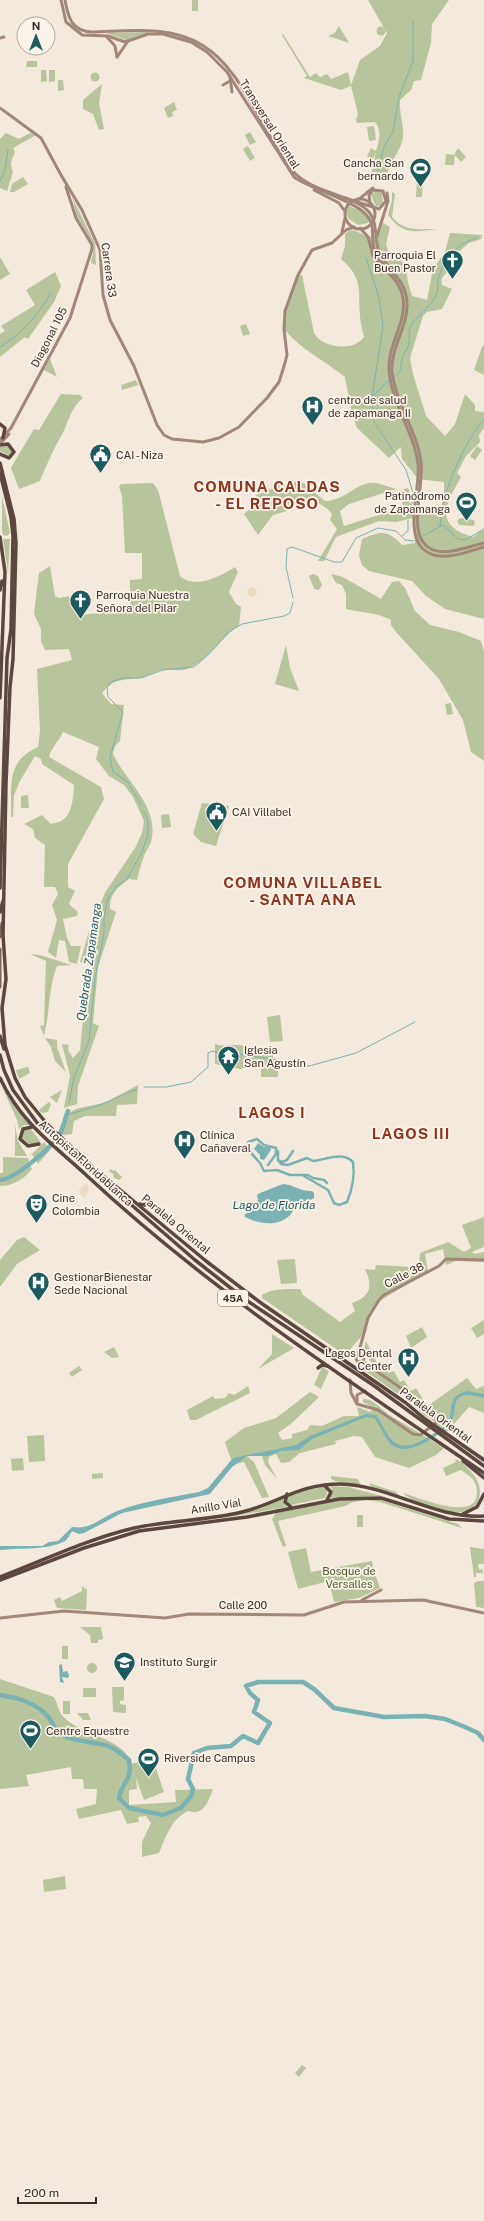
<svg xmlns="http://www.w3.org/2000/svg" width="484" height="2221" font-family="'Public Sans',sans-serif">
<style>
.green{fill:#b8c59c}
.plaza{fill:#eddac3}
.water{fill:#7ab2b4}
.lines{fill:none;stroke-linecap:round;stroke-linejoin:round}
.stream{stroke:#7ab2b4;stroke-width:1}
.canal{stroke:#7ab2b4;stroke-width:2.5}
.river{stroke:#7ab2b4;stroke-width:4.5}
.secondary{stroke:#a18779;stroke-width:3}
.primary{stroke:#7d6459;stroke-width:3}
.highway{stroke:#5b473f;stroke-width:3.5}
.labels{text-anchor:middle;stroke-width:3.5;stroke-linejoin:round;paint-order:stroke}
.shield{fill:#fbf3ea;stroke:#746963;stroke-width:1}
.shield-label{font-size:10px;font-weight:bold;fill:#3a2e29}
.street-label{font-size:11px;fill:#3a2e29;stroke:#fbf3ea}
.poi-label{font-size:11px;fill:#3a2e29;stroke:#fbf3ea;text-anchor:start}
.park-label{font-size:11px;fill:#495a2a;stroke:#fbf3ea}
.water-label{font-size:12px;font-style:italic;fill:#1b5b5f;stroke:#fbf3ea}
.district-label{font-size:15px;font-weight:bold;letter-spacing:1px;fill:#8f351c;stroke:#fbf3ea}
</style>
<rect width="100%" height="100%" fill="#f4e9dd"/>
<!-- green -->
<g class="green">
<rect x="192" y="0" width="6" height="11"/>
<path d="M368,0H449L432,24L431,43L421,80L414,81L411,90L400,100C399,112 404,125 403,137C401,153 387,163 386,181L370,180L376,152L373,159L367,156L371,148L376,151C379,142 382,130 375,122L357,123L356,120L358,114L351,86L341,90L304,78L307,76L282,35L283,34L310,77L316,73L320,77L327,74L331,79L348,72L351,85L360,60L380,46L387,33Z"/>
<polygon points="339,26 349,43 328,36 335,33"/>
<circle cx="381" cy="31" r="4.5"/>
<polygon points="149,32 126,40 106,33"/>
<polygon points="27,61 37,61 37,67 26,67"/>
<polygon points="41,70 46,70 47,81 41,82"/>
<polygon points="49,70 55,70 55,81 49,82"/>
<circle cx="95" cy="77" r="4.5"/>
<polygon points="58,80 63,80 64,90 58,91"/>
<polygon points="102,84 99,103 104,129 99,130 93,114 83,109 83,100"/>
<polygon points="174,102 177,110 172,112 173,116 168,118 164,108"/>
<polygon points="374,126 376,140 369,141 367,127"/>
<polygon points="250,132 256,142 250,145 245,135"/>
<path d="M6,133L19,139L30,133L36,135L13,148L15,152C12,160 9,163 13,172L7,191L0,188V139Z"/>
<polygon points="248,146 255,158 250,161 243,149"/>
<polygon points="458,148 466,157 461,162 455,155 454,165 445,165 446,154 454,155"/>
<polygon points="23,177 28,184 14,192 10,192 12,184"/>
<polygon points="417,180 423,181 422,197 416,197"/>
<polygon points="377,190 382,193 383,204 376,207 371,195"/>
<path d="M392,192L395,194L392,217C404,232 420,229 437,229C414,232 403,235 388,215L392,200Z"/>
<polygon points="72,197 95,244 96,265 91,263 94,246 77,216"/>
<polygon points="349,206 363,212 369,221 368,223 358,225 349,219 346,213"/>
<path d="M383,223L390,227L386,244L389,254L406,264L408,283L412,296L427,300L433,269L445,252L450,233L482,235L481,239L469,243L455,255C453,258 455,261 453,265C450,274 439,274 442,285L452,289L442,309L427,312L423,316L410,358L413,374L426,416L445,436L455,424L465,394L475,405V411L484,412V428L479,435L480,442L466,456L457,473L461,477C446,504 433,525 473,537L484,529V619L445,609L426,596L412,581L369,571L362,565L359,555L362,539C381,531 387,529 402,545L415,543L413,518L396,522L379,521L336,537L324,561H318L337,529L330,520L332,514C323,502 310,500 296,500L287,511L273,515L258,535L244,514L252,507L256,495L281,485L301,481L325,501C346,500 355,484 371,483C378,482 388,487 396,489L349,504L340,511L344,526L388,512L439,514L444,496V482L418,479L402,459L401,447L389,458L357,428L352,414L345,377C325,361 300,349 284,329L285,311L298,275H302L314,333C322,348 354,352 364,337C362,330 360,322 360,315C358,289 363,278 341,259L345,246V234C352,227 358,232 365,236C369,237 375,236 378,236Z"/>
<polygon points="0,257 10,274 0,280"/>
<polygon points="55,272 61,286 54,302 28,339 25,337 0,357 0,334 5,331 1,326 35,305 26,290"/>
<polygon points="246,324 250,334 243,336 240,326"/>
<polygon points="484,345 484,375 474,370 482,347"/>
<polygon points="50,359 57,377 44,370"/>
<polygon points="136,380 138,385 122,390 121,385"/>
<path d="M61,394L80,395L83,398C69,409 69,424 60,438C52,452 46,466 40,481L19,489L11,468L13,464L34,429L39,430Z"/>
<polygon points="7,445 13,452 10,457 0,451 0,447"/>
<polygon points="477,446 482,450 475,460 470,456"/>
<path d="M153,483L158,490L180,576C195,590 221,576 235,567L238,572L229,592L236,604L241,607L239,626C220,637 209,661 187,669C180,672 170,668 163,670C156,671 149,675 143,677C125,682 117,675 102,693L111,704L124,705L120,741L115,746L113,754C127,783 160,807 151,842C149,847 146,851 144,856C141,864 139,872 137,880L129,879C118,887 109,894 110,909L116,912L98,967L93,1023L99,1026L78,1086L77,1104L64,1108L70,1076L62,1044L69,1045L68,1050L73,1058L80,1050L83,1020L91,989L92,966L99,932L90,926L106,891L135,848L142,833L144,821L133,797L124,785L109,776L96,759L99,747L63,732C59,741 51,748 49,757L101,787L104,799L68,864V887L75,891L69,904L78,912L77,916L63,919L67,938L71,946H81L77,964L69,962L65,941L59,940L56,958L48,952L57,920L52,905L58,894L55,887H44L45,845L35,838L33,829L24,824L42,815L51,824C55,823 61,822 64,819C72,813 74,795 74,785L42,764L41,759L35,756L20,781L14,795L13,817H11C12,786 5,762 38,747L40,731L37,669L72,660L69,649L45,650L41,641V629L34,614L39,573L50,566L55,596L59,598L76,595L79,615L130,610V580L142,579V553H125L122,496L119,487L121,484Z"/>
<polygon points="408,488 410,493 407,494 411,505 404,508 398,491"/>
<polygon points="2,496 10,533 7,536 3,535 2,531"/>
<polygon points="460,518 474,520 475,524 473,526 459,525 457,521"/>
<polygon points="3,539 10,539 8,573"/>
<polygon points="313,574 318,576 322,585 319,590 314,589 309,576"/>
<path d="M331,574L343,577L381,599L392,582L399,581L405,588L415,611L430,625L459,632L481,641L484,651V761L471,752L463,720L439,679L396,632L391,625V620C377,612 361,613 346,609V594L342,585L336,583Z"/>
<polygon points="286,645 290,668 299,691 275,684"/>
<polygon points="451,703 453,714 447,715 445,704"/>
<polygon points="28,795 29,808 21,808 21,796"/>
<polygon points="202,803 229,806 216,846 201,842 193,834"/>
<polygon points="169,814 171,827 162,828 161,815"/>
<polygon points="89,931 98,933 91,965 80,962"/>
<path d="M30,954C45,955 57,961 72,965L57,966C48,989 50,1013 44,1036L40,1026L44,1025L46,961Z"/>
<polygon points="280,1015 283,1041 270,1042 267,1017"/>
<polygon points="45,1038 57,1040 57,1047 66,1072 55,1061 51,1047"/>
<path d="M215,1044C223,1047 229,1045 237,1045C250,1046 260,1050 273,1048V1061L278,1062V1077H261V1062L257,1063L254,1066L240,1069L215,1064Z"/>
<polygon points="28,1067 30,1073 19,1079 16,1070"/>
<polygon points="0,1082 30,1125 24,1125 19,1129 17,1120"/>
<path d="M138,1085L137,1104L117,1105L116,1116H85L74,1121L72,1134L63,1135L59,1130C67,1102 86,1110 108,1101C118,1096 128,1090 138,1085Z"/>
<polygon points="62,1090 57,1103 50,1097"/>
<polygon points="49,1102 51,1104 48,1112 42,1113 39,1110"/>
<polygon points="15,1125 18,1141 27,1156 15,1156"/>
<polygon points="30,1128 40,1141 39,1143 28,1144 21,1138 24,1130"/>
<polygon points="44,1142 50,1150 38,1164 32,1154"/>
<path d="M3,1157L28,1158L32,1169C24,1179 13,1186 0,1186V1173H3Z"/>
<polygon points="111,1169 113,1171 115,1170 122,1177 119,1180 114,1178 113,1174 109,1171"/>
<path d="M484,1217V1247L472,1252L474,1254L484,1252V1262L456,1261L446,1265L443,1249L425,1254L428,1272L381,1300L371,1312L361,1337L345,1355L262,1298V1295C273,1288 287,1289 300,1289L303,1295L340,1322L355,1311L352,1303C371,1296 373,1286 365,1269L375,1270L376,1265L414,1267L419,1265L420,1253L448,1242L464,1252L471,1248L462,1225Z"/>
<polygon points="24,1237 40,1250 17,1264 0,1287 0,1260 17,1240"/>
<polygon points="295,1259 297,1283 281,1284 277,1260"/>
<polygon points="484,1320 484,1334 477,1338 471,1328"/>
<polygon points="422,1327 427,1337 411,1348 406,1336"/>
<polygon points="272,1334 294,1348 258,1369 272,1354"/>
<path d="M366,1341L378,1365L383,1363L388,1373L394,1371L400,1382L404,1380L411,1391L416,1388L424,1401C408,1391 356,1363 366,1341Z"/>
<polygon points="114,1347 119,1357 112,1358 104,1352"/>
<polygon points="362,1364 365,1364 402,1390 398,1394 361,1368"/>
<polygon points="79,1366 82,1370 72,1377 69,1373"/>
<polygon points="322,1367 329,1371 321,1389 314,1385"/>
<polygon points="467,1378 476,1389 484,1386 484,1413 469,1407 444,1435 434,1428 440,1420 429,1405"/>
<polygon points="248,1386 250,1393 196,1420 190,1420 187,1410 213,1396 215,1399 225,1398 229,1393 234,1395"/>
<path d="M310,1392L319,1397L292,1423L278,1433L282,1440L292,1438V1434L307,1430L310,1425L322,1426L344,1416H359L357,1407L371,1412L372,1407L363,1402V1399C374,1398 382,1411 391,1416C409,1427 427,1437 444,1448L436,1455L409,1468L375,1457L362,1437L354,1436L335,1441L336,1444L300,1453L289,1462L281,1463L276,1454L269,1457L268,1462L277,1479L265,1465L262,1456H247L254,1462L269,1497L262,1498L244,1462L233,1465L225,1442L244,1428L276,1418Z"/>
<polygon points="413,1398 430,1411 435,1422 424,1415 411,1402"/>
<polygon points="44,1435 45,1461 29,1462 27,1436"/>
<polygon points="23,1458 24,1470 12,1471 11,1459"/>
<path d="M455,1459C460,1460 467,1467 471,1472C484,1485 484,1507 463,1512C448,1515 413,1503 403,1493C417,1497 477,1523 477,1493C477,1480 471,1477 461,1470L446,1476L443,1468L456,1462Z"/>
<polygon points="103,1473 103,1478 92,1479 92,1474"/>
<polygon points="331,1476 358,1479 361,1486 335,1481 331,1479"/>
<polygon points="369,1483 396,1492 401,1498 372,1489"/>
<polygon points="330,1486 348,1487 382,1496 330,1498 332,1489"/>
<polygon points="323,1487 328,1490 325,1498 291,1505 287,1503 287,1497 295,1492"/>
<polygon points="283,1496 283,1502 287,1507 229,1517"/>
<polygon points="335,1500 380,1500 458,1524 462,1528 380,1502 366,1500 353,1502 345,1506 278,1521 286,1546 284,1547 282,1545 272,1519 276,1513"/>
<rect x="357" y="1515" width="6" height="12"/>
<polygon points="470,1547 484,1549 484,1564 479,1564 478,1566 479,1569 483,1570 483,1573 476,1573 476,1577 474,1577"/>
<polygon points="306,1548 311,1572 372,1561 373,1568 380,1588 359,1598 334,1602 329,1581 298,1589 288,1552"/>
<polygon points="478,1581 484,1581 484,1608 476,1607 474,1583"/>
<polygon points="82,1586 87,1590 86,1610 57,1608 54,1600 60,1597 62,1601 82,1591"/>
<polygon points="80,1627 101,1627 103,1639 98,1640 98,1643 91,1643 90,1635"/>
<rect x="62" y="1646" width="6" height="13"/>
<circle cx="92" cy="1668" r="5"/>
<path d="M0,1679L54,1697C57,1702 58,1709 61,1714C79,1737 122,1735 132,1764L152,1757L164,1792L144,1800L136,1778L137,1789L129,1790V1805L176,1802L175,1790L213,1789C208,1802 204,1816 188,1811C171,1819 166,1837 159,1853L142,1857V1842L151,1823L146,1816L138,1817L139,1822L127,1824L121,1810L79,1819L76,1809L96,1804L97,1789H84L83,1779H72L71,1767L26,1775L29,1786L0,1789Z"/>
<polygon points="112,1687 124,1687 124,1700 120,1701 120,1704 126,1705 126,1713 113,1712"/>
<rect x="83" y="1688" width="13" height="9"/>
<rect x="63" y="1701" width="7" height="13"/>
<polygon points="77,1713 88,1713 91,1720 83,1720"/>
<polygon points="65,1876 66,1889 44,1892 43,1880"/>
<polygon points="302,2065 306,2068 299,2077 295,2073"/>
</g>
<!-- plaza -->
<g class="plaza">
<circle cx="252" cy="592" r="5"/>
<polygon points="86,1183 89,1189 85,1198 78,1192"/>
</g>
<!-- water -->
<g class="water">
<polygon points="258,1143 264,1147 270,1147 271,1150 264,1160 260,1159 260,1155 254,1149"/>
<path d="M283,1184C295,1185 301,1192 312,1191L314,1193V1198L305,1203L300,1209L296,1207C293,1210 291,1215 288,1217C276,1227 256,1224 244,1216L258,1200L257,1195L260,1193Z"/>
<path d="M467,1391L484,1394V1398C447,1388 460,1405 450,1427C434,1436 406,1461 389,1442C384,1436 380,1425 374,1418L366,1417L312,1439L299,1450L281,1451L268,1456H247L232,1467L210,1494L122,1513L84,1533L79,1534L72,1531C70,1534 68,1539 65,1541C50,1550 18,1548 0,1550V1546H42L49,1542L58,1541L72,1527C92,1530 103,1516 120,1510C145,1501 173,1497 199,1492L208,1488L233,1458L296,1445L310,1436L366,1414L376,1415C381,1422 385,1432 391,1439C407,1457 433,1433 447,1425C455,1410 445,1397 467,1391Z"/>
<polygon points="62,1664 63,1672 67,1671 69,1675 68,1678 62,1677 64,1683 60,1682 59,1665"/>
</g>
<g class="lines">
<!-- stream -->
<g class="stream">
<polyline points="376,178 384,147 393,132 399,97 413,61 413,21"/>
<polyline points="0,181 5,171 8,150"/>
<polyline points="366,258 379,298 383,326 372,397 374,422 406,470 414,496 410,510"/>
<path d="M0,347C23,333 38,315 51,293"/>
<path d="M396,376C403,370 400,364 403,356C405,351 408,349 409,343C410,338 408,333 410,328C414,317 430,309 436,295C439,290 437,283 439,277C444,259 459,241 478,238"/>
<polyline points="373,396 389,380"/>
<path d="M442,511C444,489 468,435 484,420"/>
<polyline points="440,526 441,517"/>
<polyline points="402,536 408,531 408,520"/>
<polyline points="423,536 443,525 458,539 465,540 484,529"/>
<polyline points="293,598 286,567 287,549 292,547 334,562 342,562 356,538 378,528 396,531 405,540 414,541"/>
<polyline points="141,805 128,782 113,772 110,757 123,712 108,697 107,687 111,682 123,678 141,678 163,670 194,667 208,655 230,631 242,624 284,616 290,613 293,602"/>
<polyline points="144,1087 166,1087 191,1082 208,1067 208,1053 213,1051 222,1055 231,1053 278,1060 302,1068 356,1053 415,1022"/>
<polyline points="69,1103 74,1077 89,1041 95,978 104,933 104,917 108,898 117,886 127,879 142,852 148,835 148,820 143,810"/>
<polyline points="67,1115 100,1105 137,1089"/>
</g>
<!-- canal -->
<g class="canal">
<polyline points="278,1151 278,1160 282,1162 287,1160 293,1151"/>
<path d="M278,1160L281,1164L288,1165L307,1158L313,1161C326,1160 342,1151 353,1162C355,1175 352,1190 347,1202L339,1205L334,1203L328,1190L304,1176"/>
<polyline points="268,1165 276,1154 276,1148 264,1145 257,1139 248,1142 252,1154 260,1163 264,1171 277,1170 290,1175 308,1175 313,1178 324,1180 327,1183"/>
</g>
<!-- river -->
<g class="river">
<path d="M0,1180C14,1180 55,1145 61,1132C64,1126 65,1118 68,1111"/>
<path d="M0,1695C19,1698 37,1703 49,1718C52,1722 54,1728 58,1731C70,1742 90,1741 105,1745C114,1747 122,1754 129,1760C133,1781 122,1781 119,1798L129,1808L163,1815L181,1808L191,1796L193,1789L188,1779L194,1753L207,1748L231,1746L243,1736L258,1743L270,1723L254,1712L258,1700L250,1693L246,1686L258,1682H303L314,1689L334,1708L384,1717L425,1716L445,1719L465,1727L478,1733L484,1740"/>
</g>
<!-- secondary -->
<g class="secondary">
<path d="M61,0L66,22L82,35L108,36L125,42L148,34H163L191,42L207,52L227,72L294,177C312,190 357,201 368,217C376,227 370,240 375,252C383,268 400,279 403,298C407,322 388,344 389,368C390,402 414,431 418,464C421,487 404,531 423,549C439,564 466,552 484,547"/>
<path d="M65,0C68,18 72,31 92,32C129,31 169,25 202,45C243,69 262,133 292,170C310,193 353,194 369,212C379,224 373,243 381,256C389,269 403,280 406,295C412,322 391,344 392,370C394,400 418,433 421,462C424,484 410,525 423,542C436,561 466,547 484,543"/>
<polyline points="106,36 115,46 117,57"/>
<polyline points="0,38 4,37"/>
<polyline points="117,57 128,41"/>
<polyline points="230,77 232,92"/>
<polyline points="223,85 230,81"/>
<polyline points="0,108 41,138 61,175 82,210 100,250 103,295 110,320 134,366 157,425 164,435 172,439 203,442 219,438 239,427 267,398 279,382 285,363 287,355 284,329 285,311 298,275 312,250 332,243 346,230 354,227"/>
<polyline points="314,190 339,203 344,210"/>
<polyline points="345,198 379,209 386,201 383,191 373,190 369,195 370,203"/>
<polyline points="359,199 373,188"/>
<circle cx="360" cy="214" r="15"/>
<polyline points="360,228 368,237 373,256 396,281"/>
<polyline points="342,232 345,218"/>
<polyline points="377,236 388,201 387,193"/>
<polyline points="0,440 11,428 70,318 92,249 92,245 76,218 66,187"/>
<polyline points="0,444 9,434"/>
<circle cx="360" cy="1358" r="4"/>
<polyline points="358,1355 368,1318 379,1300 384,1295 439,1266 446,1259 484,1260"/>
<polyline points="350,1380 351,1393 357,1404 378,1410 413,1434 420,1435 436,1423 436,1418 428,1407 362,1361"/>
<polyline points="357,1402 357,1395 365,1391"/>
<polyline points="362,1600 381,1590"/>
<polyline points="0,1618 64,1611 165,1618 189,1614 304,1615 344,1602 423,1600 484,1613"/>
</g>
<!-- primary -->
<g class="primary">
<polyline points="0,937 2,923"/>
<polyline points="0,949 0,987"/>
</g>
<!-- highway -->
<g class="highway">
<polyline points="0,424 5,428 3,438"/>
<polyline points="0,445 8,444 14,452 9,458 0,454"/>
<polyline points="0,463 14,519 16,543 13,659 10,687 6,784 3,935 6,979 2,1008 5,1045 15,1078 25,1097 47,1124 95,1169 206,1261 261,1303 406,1403 425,1419 484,1460"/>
<polyline points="0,473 11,517 13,536 11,629 7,658 0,888"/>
<polyline points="0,537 5,572 0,698"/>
<polyline points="0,590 2,581"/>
<polyline points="0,912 3,901"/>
<polyline points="0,1036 4,1049"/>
<polyline points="0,1055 4,1070 13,1090 38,1124 195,1260 246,1300 373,1385 484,1466"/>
<path d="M0,1078C20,1121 51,1143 85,1174C207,1288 347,1380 484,1473"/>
<polyline points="32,1127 23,1129 20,1139 28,1146 39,1144"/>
<polyline points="140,1204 145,1205 150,1200"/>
<polyline points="318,1368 322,1365 328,1366"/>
<polyline points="463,1461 484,1478"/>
<polyline points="325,1486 331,1492 327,1500"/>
<polyline points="287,1494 285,1502 291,1507"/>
<polyline points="463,1514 477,1507 484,1494"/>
<path d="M0,1577C44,1560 88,1539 134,1528C169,1520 206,1521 242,1512C279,1503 298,1484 340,1484C390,1485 434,1519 484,1516"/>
<polyline points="0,1580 84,1548 139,1531 247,1517 339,1499 381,1498 449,1519 484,1521"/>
</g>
</g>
<!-- icons -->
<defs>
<symbol id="stadium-pin" viewBox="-11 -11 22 30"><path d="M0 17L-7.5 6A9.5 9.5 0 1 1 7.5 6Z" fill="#1b5b5f" stroke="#fbf3ea"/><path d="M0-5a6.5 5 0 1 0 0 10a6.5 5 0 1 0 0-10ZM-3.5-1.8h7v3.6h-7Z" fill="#fff"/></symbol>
<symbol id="church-pin" viewBox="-11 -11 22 30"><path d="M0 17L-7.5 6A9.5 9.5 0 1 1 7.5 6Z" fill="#1b5b5f" stroke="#fbf3ea"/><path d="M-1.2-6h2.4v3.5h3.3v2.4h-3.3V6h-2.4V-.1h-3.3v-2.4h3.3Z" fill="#fff"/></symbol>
<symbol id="hospital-pin" viewBox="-11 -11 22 30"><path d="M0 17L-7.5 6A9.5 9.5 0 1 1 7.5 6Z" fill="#1b5b5f" stroke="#fbf3ea"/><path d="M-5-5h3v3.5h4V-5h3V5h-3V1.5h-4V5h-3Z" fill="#fff"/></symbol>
<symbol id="civic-pin" viewBox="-11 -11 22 30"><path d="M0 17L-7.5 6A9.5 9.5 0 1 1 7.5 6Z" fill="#1b5b5f" stroke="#fbf3ea"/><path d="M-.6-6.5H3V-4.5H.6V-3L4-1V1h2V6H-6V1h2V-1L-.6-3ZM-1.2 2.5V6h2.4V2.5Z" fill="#fff"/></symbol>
<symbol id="temple-pin" viewBox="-11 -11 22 30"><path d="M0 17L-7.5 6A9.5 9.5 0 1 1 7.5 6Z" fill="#1b5b5f" stroke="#fbf3ea"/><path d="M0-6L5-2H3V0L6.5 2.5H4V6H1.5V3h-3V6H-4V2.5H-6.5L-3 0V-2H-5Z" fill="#fff"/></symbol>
<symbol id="theatre-pin" viewBox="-11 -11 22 30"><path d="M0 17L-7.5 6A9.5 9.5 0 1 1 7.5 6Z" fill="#1b5b5f" stroke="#fbf3ea"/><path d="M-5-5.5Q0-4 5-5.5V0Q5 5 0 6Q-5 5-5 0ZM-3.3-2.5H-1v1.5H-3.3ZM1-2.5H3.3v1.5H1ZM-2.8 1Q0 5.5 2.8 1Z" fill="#fff"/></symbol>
<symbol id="university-pin" viewBox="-11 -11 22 30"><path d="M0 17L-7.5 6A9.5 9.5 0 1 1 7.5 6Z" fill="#1b5b5f" stroke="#fbf3ea"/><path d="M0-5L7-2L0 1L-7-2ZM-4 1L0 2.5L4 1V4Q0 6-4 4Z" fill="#fff"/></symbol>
</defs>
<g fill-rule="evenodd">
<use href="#stadium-pin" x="408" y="156" width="25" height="34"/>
<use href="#church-pin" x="440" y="248" width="25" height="34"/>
<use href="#hospital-pin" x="300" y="394" width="25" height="34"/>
<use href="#civic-pin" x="88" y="442" width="25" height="34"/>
<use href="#stadium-pin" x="454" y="490" width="25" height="34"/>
<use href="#church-pin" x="68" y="588" width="25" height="34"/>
<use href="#civic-pin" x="204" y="800" width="25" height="34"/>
<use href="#temple-pin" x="216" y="1044" width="25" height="34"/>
<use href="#hospital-pin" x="172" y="1128" width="25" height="34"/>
<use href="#theatre-pin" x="24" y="1192" width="25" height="34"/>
<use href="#hospital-pin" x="26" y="1270" width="25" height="34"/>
<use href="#hospital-pin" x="396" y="1346" width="25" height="34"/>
<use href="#university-pin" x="112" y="1650" width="25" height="34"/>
<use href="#stadium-pin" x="18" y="1718" width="25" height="34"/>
<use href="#stadium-pin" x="136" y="1746" width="25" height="34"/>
</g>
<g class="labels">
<!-- shield labels -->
<rect class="shield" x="218" y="1290" width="30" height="16" rx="3"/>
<g class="shield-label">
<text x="233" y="1302">45A</text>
</g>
<!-- street labels -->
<g class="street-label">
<text transform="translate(270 124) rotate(58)" y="4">Transversal Oriental</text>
<text transform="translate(109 270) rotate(82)" y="4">Carrera 33</text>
<text transform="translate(49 337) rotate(-63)" y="4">Diagonal 105</text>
<text transform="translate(86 1163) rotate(42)" y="4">Autopista Floridablanca</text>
<text transform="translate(176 1224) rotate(40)" y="4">Paralela Oriental</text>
<text transform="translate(404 1275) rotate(-27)" y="4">Calle 38</text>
<text transform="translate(436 1415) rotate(36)" y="4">Paralela Oriental</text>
<text transform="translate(216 1506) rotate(-9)" y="4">Anillo Víal</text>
<text x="243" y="1609">Calle 200</text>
</g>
<!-- poi labels -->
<g class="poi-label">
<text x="404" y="167" text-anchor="end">Cancha San<tspan x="404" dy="13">bernardo</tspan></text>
<text x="436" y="259" text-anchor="end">Parroquia El<tspan x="436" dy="13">Buen Pastor</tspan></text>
<text x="328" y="404">centro de salud<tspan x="328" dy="13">de zapamanga II</tspan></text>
<text x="116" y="459">CAI - Niza</text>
<text x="450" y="500" text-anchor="end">Patinódromo<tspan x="450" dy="13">de Zapamanga</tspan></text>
<text x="96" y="599">Parroquia Nuestra<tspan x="96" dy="13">Señora del Pilar</tspan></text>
<text x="232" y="816">CAI Villabel</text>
<text x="244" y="1054">Iglesia<tspan x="244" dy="13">San Agustín</tspan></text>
<text x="200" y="1139">Clínica<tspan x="200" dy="13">Cañaveral</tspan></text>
<text x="52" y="1202">Cine<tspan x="52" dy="13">Colombia</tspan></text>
<text x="54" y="1281">GestionarBienestar<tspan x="54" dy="13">Sede Nacional</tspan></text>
<text x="392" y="1357" text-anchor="end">Lagos Dental<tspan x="392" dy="13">Center</tspan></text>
<text x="140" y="1666">Instituto Surgir</text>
<text x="46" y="1735">Centre Equestre</text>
<text x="164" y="1762">Riverside Campus</text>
</g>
<!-- park labels -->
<g class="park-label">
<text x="349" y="1575">Bosque de<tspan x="349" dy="13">Versalles</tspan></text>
</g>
<!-- water labels -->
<g class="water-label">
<text transform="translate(89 962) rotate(-82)" y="4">Quebrada Zapamanga</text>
<text x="274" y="1209">Lago de Florida</text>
</g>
<!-- district labels -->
<g class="district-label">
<text x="267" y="492">COMUNA CALDAS<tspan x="267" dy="17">- EL REPOSO</tspan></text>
<text x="303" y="888">COMUNA VILLABEL<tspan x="303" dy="17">- SANTA ANA</tspan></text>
<text x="272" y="1118">LAGOS I</text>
<text x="411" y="1139">LAGOS III</text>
</g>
</g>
<!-- north arrow -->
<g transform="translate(36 36)"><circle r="19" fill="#fbf3ea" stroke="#aea49d"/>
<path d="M0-3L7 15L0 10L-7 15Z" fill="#1b5b5f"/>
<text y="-6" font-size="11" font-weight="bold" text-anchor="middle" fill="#3a2e29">N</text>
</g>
<!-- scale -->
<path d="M18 2197v6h78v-6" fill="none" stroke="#3a2e29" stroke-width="2"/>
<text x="24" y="2197" font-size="12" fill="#3a2e29" stroke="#fbf3ea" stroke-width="3" paint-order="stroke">200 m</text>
</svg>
